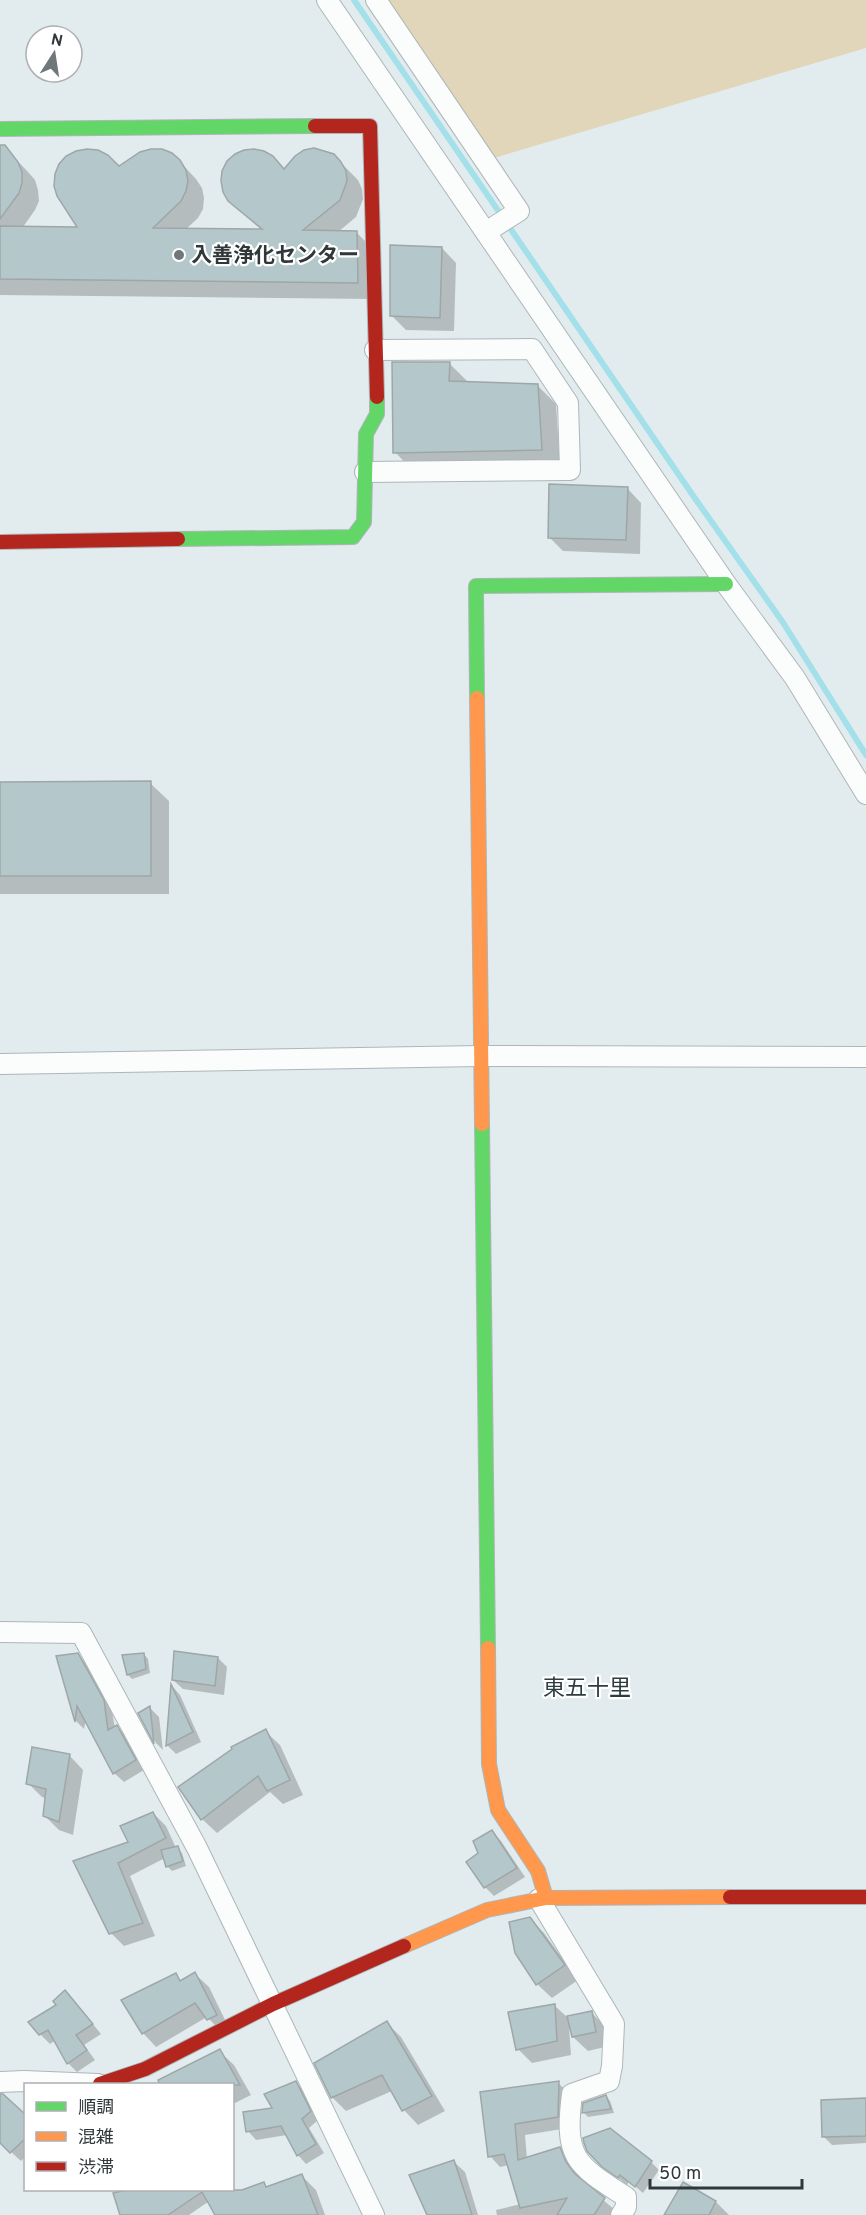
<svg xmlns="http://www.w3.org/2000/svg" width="866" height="2215" font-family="Overpass,'Noto Sans JP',sans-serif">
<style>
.green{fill:#e1d6b9}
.shadow{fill:#0003}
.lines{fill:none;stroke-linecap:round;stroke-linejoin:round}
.stream{stroke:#a4e0ea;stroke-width:6}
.building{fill:#b4c8cb;stroke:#9ea6a8;stroke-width:1.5}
.street-casing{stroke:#aeb6b8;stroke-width:22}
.fast-casing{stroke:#aeb6b8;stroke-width:16}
.slow-casing{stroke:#aeb6b8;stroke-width:16}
.jam-casing{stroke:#aeb6b8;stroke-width:16}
.street{stroke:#fbfcfc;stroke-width:20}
.fast{stroke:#63d668;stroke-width:14}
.slow{stroke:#ff974d;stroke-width:14}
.jam{stroke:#b3261e;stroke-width:14}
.poi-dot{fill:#6f7779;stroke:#fff;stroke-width:2}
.labels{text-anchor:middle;stroke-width:4.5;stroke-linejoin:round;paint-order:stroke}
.poi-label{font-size:21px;font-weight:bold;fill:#31383a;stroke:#fff;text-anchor:start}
.neighbourhood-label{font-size:22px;fill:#2d3c3e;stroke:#fff}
</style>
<rect width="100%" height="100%" fill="#e2ecee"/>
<!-- green -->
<polygon class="green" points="385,0 866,0 866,48 494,158"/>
<!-- shadow -->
<g class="shadow">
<polygon points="0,148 11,154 28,172 35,180 38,190 39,201 35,210 23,227 80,228 119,168 179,161 196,179 202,188 204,198 203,209 198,218 185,230 263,231 229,200 285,170 333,155 358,180 362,189 363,199 356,217 338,232 356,232 373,249 374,299 0,295"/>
<polygon points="442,248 456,263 454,331 406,330 392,316"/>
<polygon points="449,363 468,382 538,386 556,404 560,468 413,471 395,452"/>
<polygon points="627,488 641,503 640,554 563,551 549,537"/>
<polygon points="150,783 169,801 169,894 0,894 0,784"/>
<polygon points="144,1654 148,1659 150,1673 132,1679 128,1675"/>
<polygon points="78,1655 87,1665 112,1711 115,1728 117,1727 126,1736 144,1770 124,1782 114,1773 86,1719 84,1729 76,1721 58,1657"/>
<polygon points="218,1658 227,1667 224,1695 183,1689 173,1680"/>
<polygon points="173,1687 180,1695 201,1742 176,1754 167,1745"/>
<polygon points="150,1708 159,1717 163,1750 156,1743 140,1714"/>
<polygon points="265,1731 280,1745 303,1795 283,1804 270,1792 217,1833 202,1819"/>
<polygon points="69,1755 83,1770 73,1835 59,1830 45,1816 47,1799 42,1797 28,1783"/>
<polygon points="153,1813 166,1826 176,1848 182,1853 186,1866 172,1871 167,1866 165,1858 130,1876 155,1936 124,1946 111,1933 75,1862 130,1842"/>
<polygon points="492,1832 501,1841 525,1877 494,1896 485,1887 480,1854"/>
<polygon points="530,1919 544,1933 578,1980 552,1998 537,1984 516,1952"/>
<polygon points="195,1974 209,1987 229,2028 222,2032 207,2017 156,2047 143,2033 175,1975 182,1982"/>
<polygon points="74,2001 101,2034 84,2045 95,2060 77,2072 68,2063 56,2040 50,2044 40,2034"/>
<polygon points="555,2006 567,2017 592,2013 607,2028 609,2046 588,2051 573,2037 569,2027 571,2055 532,2063 518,2049"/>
<polygon points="387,2023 401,2037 445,2111 418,2125 404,2110 392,2091 346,2111 332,2097"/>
<polygon points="219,2051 234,2065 251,2095 235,2103 232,2101 232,2084"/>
<polygon points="296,2083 304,2091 318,2120 309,2128 324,2153 306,2164 298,2155 287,2135 256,2140 248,2131 274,2110"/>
<polygon points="558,2083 569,2093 568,2128 525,2135 527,2159 560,2148 570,2159 581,2181 615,2210 612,2215 497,2215 496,2210 521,2204 509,2165 500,2167 490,2156 482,2094"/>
<polygon points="606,2096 610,2101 614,2113 588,2117 584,2113 585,2104"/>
<polygon points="866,2099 866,2143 832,2145 824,2137"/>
<polygon points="0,2108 26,2117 26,2156 21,2161 0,2142"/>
<polygon points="454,2162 465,2172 478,2215 432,2215"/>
<polygon points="651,2162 659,2170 643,2193 629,2181 627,2185 603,2166"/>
<polygon points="302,2176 316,2190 325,2215 217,2215 264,2184 268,2188"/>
<polygon points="132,2190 219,2190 221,2193 189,2215 121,2215 115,2194"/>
<polygon points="716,2202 729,2215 666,2215"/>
</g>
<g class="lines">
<!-- stream -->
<polyline class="stream" points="354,0 694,497 782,621 866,755"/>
</g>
<!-- building -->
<g class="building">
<polygon points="0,145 5,145 18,162 22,172 22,183 19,193 0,219"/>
<polygon points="314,148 334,154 341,162 346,171 347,181 340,200 303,230 357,231 358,283 0,279 0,226 77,227 57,196 54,186 55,174 59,164 66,156 76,151 87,149 98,150 108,155 119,166 140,152 151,149 162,149 172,153 180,160 186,170 188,181 186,191 181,201 153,228 262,229 228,201 223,192 221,181 222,171 227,161 235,154 244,150 254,149 264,151 273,156 284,169 295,156 304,150"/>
<polygon points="390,245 442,247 440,318 390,316"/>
<polygon points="392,362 450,362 449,381 538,384 542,450 393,453"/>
<polygon points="549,484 628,487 626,540 548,538"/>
<polygon points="151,781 151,876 0,876 0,782"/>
<polygon points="174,1651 218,1657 215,1686 172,1680"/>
<polygon points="78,1653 104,1700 108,1730 117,1725 136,1760 113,1774 77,1706 75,1722 56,1656"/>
<polygon points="144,1653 146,1669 127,1675 122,1655"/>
<polygon points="171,1684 193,1732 166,1746"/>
<polygon points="150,1706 154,1744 138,1713"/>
<polygon points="266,1729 290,1780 267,1791 258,1776 201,1820 178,1787 232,1749 231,1747"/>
<polygon points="32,1747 70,1754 59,1822 43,1816 46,1789 26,1784"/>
<polygon points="153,1812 166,1838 118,1863 143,1923 109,1934 73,1861 128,1842 120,1826"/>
<polygon points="492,1830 517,1868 484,1888 466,1862 478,1853 473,1841"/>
<polygon points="178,1846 183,1861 166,1867 161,1850"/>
<polygon points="530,1917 565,1965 536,1985 515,1953 509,1922"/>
<polygon points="195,1972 217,2015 207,2020 195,2003 142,2034 121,2000 176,1973 180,1981"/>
<polygon points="65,1990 93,2024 76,2035 87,2050 67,2064 48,2030 39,2035 28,2022 56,2005 53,2001"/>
<polygon points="555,2004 557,2041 516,2050 508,2012"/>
<polygon points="592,2011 596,2032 572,2037 567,2016"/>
<polygon points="387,2021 432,2096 402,2111 382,2075 331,2098 314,2063"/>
<polygon points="220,2049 240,2085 160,2085 158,2080"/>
<polygon points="296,2081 311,2111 302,2119 316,2144 297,2156 281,2126 246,2132 243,2112 272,2108 264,2094"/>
<polygon points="559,2081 558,2117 515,2124 518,2160 560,2147 566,2162 575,2174 605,2198 594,2215 557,2215 567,2198 520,2208 504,2154 488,2157 480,2092"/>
<polygon points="0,2094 3,2094 26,2115 26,2138 10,2153 0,2143"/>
<polygon points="606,2095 611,2109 582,2113 583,2103"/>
<polygon points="866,2098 866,2136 822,2137 821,2100"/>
<polygon points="610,2128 652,2161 635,2187 620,2175 618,2178 602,2167 587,2151 584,2143 583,2138"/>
<polygon points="454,2160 472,2215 427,2215 409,2175"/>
<polygon points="302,2174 318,2215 215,2215 202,2192 168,2215 120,2215 113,2193 126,2190 242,2190 264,2182 266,2187"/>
<polygon points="683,2182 716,2201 709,2215 664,2215"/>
</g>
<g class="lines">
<defs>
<g id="street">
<polyline points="327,0 726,584 795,678 866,794"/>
<polyline points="376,0 519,211 486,232"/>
<polyline points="365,472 570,470 568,403 532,349 375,350"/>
<polyline points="0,1064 480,1056 866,1057"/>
<polyline points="0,1632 81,1633 197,1848 374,2215"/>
<path d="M539,1899L614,2024L612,2066L609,2081L572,2094C564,2158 575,2164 626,2197V2207L621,2215"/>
<polyline points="0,2082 24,2081 98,2084"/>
</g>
<g id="fast">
<polyline points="0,129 315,126"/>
<polyline points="178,539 353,537 364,522 366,434 377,414 377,397"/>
<polyline points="477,698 476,586 726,584"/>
<polyline points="482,1124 488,1648"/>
</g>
<g id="slow">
<polyline points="477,698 482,1124"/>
<polyline points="488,1648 489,1764 498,1810 538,1871 546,1898"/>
<polyline points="404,1946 487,1910 546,1898 730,1897"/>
</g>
<g id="jam">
<polyline points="315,126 370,126 377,397"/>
<polyline points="0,542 178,539"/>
<polyline points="730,1897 866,1897"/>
<polyline points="100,2084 145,2069 273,2004 404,1946"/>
</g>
</defs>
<!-- street casing -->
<use href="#street" class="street-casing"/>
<!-- fast casing -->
<use href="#fast" class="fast-casing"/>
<!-- slow casing -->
<use href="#slow" class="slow-casing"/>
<!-- jam casing -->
<use href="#jam" class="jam-casing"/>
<!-- street -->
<use href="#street" class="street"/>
<!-- fast -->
<use href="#fast" class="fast"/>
<!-- slow -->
<use href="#slow" class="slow"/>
<!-- jam -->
<use href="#jam" class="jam"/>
</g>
<!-- markers -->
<circle class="poi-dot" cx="179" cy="255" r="6"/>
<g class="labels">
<!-- poi labels -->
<g class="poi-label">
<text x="191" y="262">入善浄化センター</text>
</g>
<!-- neighbourhood labels -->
<g class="neighbourhood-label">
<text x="587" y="1695">東五十里</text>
</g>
</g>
<!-- legend -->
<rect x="24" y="2083" width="210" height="108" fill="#ffffff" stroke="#adafb0" stroke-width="1.5"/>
<rect x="36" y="2102" width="30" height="9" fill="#63d668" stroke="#adafb0" stroke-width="1.5"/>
<text x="78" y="2113" font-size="18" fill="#31383a">順調</text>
<rect x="36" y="2132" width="30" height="9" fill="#ff974d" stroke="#adafb0" stroke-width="1.5"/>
<text x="78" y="2143" font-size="18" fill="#31383a">混雑</text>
<rect x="36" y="2162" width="30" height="9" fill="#b3261e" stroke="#adafb0" stroke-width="1.5"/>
<text x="78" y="2173" font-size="18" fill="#31383a">渋滞</text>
<!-- north arrow -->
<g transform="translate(54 54) rotate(12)"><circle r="28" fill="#ffffff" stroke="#adafb0" stroke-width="1.5"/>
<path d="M0-4.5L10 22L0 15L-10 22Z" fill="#6f7779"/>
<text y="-9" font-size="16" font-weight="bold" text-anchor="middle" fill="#31383a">N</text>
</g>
<!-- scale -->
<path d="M650 2179v9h152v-9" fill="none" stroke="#31383a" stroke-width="3"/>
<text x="659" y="2179" font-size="18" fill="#31383a" stroke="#ffffff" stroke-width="4.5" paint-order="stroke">50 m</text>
</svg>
